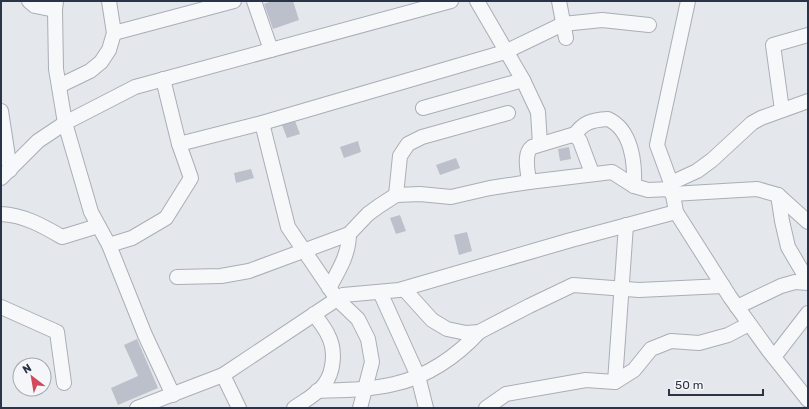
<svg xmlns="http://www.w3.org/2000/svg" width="809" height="409" font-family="Rubik,sans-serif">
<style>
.building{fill:#bbc0ca}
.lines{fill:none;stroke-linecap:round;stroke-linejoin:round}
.minor-casing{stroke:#a9aeb7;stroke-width:16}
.minor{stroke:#f7f8fa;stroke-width:14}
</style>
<rect width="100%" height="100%" fill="#e4e7ec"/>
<!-- building -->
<g class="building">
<polygon points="272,1 293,1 299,20 273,29 264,4"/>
<polygon points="295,121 300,134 287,138 282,125"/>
<polygon points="358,141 361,152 344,158 340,147"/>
<polygon points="569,147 571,159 560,161 558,149"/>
<polygon points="456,158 460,168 440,175 436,165"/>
<polygon points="251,169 254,178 236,183 234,173"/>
<polygon points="400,215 406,231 396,234 390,218"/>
<polygon points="467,232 472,251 459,255 454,235"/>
<polygon points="137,339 158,388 118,405 111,388 138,376 124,345"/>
</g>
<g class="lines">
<defs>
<g id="minor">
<polyline points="29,1 35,6 55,10"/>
<polyline points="56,1 55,10 56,69 65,123 91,212 109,245 145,335 173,395"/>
<polyline points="254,1 271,50"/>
<polyline points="477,1 523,80 538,112 540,144"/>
<polyline points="559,1 566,38"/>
<polyline points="688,1 657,145 671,183 676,212 730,297 769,351 808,400"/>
<polyline points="114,33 234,1"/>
<polyline points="59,86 90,71 101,62 109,50 114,33 109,1"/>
<polyline points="423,108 523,80"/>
<polyline points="782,110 773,45 808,35"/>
<polyline points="1,111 10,170"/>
<polyline points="262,123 288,227 337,299 358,319 368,339 372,362 360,408"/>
<path d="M574,136C583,122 592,120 608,119C632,130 635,163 634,186"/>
<polyline points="179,144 262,123 505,52 563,24 602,20 649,25"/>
<polyline points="1,178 38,141 65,123 135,87 451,1"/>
<path d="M529,182C528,171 523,154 532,147L572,135L577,137L580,141L592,173"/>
<polyline points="671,183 697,171 712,160 752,123 761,118 808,101"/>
<polyline points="672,194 757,189 778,195 808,222"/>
<polyline points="396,195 400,156 408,144 422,137 508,113"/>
<polyline points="778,195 782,221 788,247 808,281"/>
<path d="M1,214C24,215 43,226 62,237L98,226"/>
<polyline points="109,245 132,238 166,218 191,178 179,144 163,79"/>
<polyline points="177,277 221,276 249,271 349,234 368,214 379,206 396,195 420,194 451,197 490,188 529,182 612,172 634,186 648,190 671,189"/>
<path d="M329,288C339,270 349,254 349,234"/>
<polyline points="404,289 432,320 447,329 466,333 479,332 529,306 573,285 639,290 723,286"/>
<polyline points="380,292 418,376 426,408"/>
<polyline points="1,307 57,332 64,383"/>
<polyline points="737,307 781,286 795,282 808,283"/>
<polyline points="774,357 808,313"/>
<polyline points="223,375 239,408"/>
<polyline points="615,382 626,225"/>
<path d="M317,391C343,390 369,390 394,384C427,377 457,356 479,332"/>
<polyline points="137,408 223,375 343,295 399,290 571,240 676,212"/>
<path d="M294,408C304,401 316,395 324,385C334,372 336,350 328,335C325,328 319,321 314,314"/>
<polyline points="486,408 506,394 586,380 615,382 634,370 651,349 671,341 699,343 728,335 749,324"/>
</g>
</defs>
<!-- minor casing -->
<use href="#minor" class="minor-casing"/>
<!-- minor -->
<use href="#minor" class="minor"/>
</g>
<!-- border -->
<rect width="809" height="409" fill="none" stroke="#2b3445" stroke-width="4"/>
<!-- north arrow -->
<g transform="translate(32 377) rotate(329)"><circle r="19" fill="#f4f6f9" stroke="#a4a8b1"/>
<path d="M0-3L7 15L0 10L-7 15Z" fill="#d1495b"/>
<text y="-6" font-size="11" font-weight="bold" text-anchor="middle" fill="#2b3445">N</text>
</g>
<!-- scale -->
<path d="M669 389v6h94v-6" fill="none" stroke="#2b3445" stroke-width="2"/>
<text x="675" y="389" font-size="12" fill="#2b3445" stroke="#f4f6f9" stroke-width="3" paint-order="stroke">50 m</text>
</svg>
